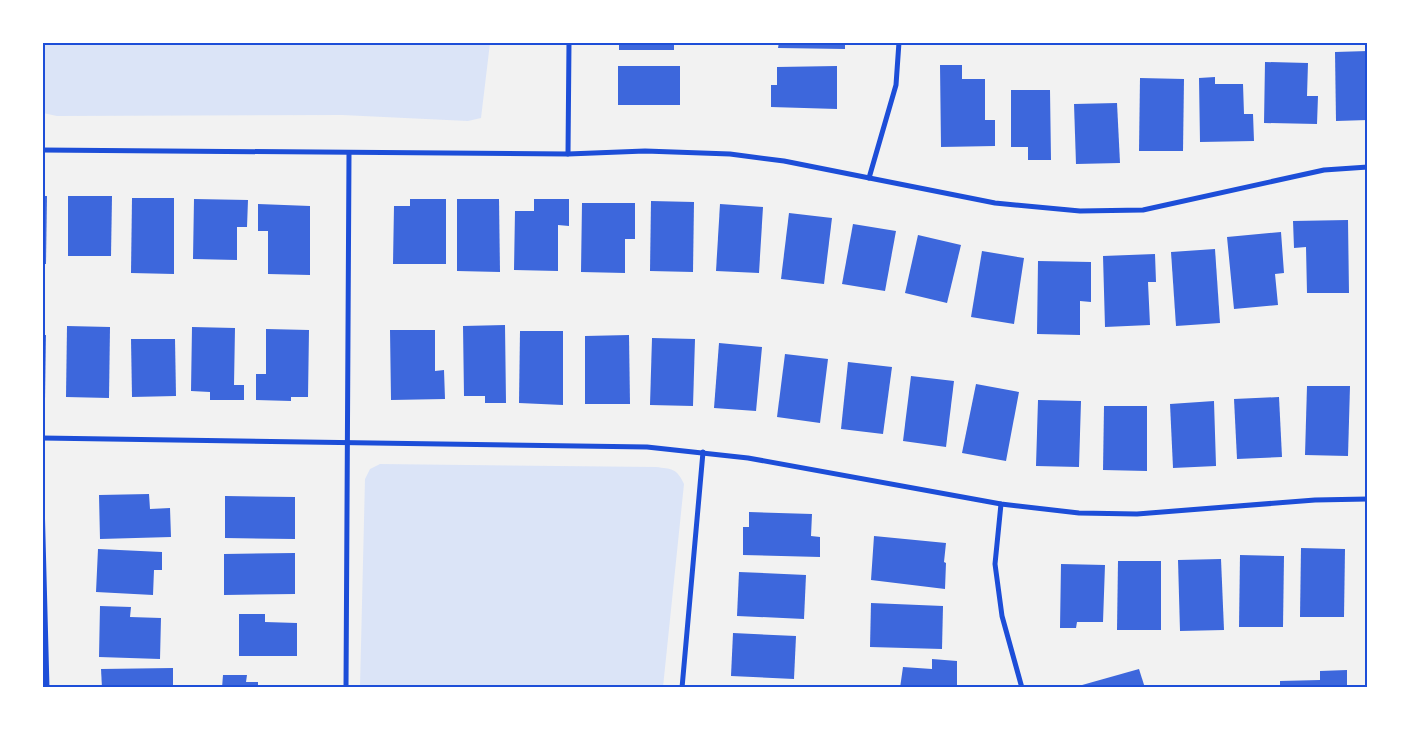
<svg xmlns="http://www.w3.org/2000/svg" width="1410" height="730" font-family="Overpass,sans-serif">
<style>
.green{fill:#dbe4f7}
.building{fill:#3d67dc}
.lines{fill:none;stroke-linecap:round;stroke-linejoin:round}
.minor{stroke:#1d4ed8;stroke-width:5}
.neatline{fill:none;stroke:#1d4ed8;stroke-width:2}
</style>
<rect width="100%" height="100%" fill="#f2f2f2"/>
<!-- green -->
<g class="green">
<polygon points="42,43 43,42 490,43 481,118 468,121 342,115 57,116 43,113"/>
<path d="M380,464L656,467C671,469 677,468 684,484L663,687H360L365,479L370,469Z"/>
</g>
<!-- building -->
<g class="building">
<rect x="619" y="42" width="55" height="8"/>
<polygon points="779,42 845,42 845,49 778,48"/>
<polygon points="1368,51 1368,120 1336,121 1335,52"/>
<polygon points="1265,62 1308,63 1307,96 1318,96 1317,124 1264,123"/>
<polygon points="940,65 962,65 962,79 985,79 985,120 995,120 995,146 941,147"/>
<rect x="618" y="66" width="62" height="39"/>
<polygon points="837,66 837,109 771,107 771,85 777,85 777,67"/>
<polygon points="1215,77 1215,84 1243,84 1244,114 1253,114 1254,141 1200,142 1199,78"/>
<polygon points="1140,78 1184,79 1183,151 1139,151"/>
<polygon points="1011,90 1050,90 1051,160 1028,160 1028,147 1011,147"/>
<polygon points="1117,103 1120,163 1076,164 1074,104"/>
<polygon points="42,196 47,196 46,264 42,264"/>
<polygon points="68,196 112,196 111,256 68,256"/>
<polygon points="132,198 174,198 174,274 131,273"/>
<polygon points="194,199 248,200 247,227 237,227 237,260 193,259"/>
<polygon points="410,199 446,199 446,264 393,264 394,206 410,206"/>
<polygon points="457,199 499,199 500,272 457,271"/>
<polygon points="534,199 569,199 569,226 558,225 558,271 514,270 515,211 534,211"/>
<polygon points="651,201 694,202 693,272 650,271"/>
<polygon points="582,203 635,203 635,239 625,239 625,273 581,272"/>
<polygon points="258,204 310,206 310,275 268,274 268,231 258,231"/>
<polygon points="720,204 763,207 759,273 716,271"/>
<polygon points="789,213 832,218 824,284 781,279"/>
<polygon points="1348,220 1349,293 1307,293 1306,247 1294,248 1293,221"/>
<polygon points="853,224 896,231 885,291 842,284"/>
<polygon points="1281,232 1284,273 1275,274 1278,305 1234,309 1227,237"/>
<polygon points="918,235 961,245 947,303 905,293"/>
<polygon points="1215,249 1220,323 1176,326 1171,252"/>
<polygon points="982,251 1024,258 1014,324 971,317"/>
<polygon points="1155,254 1156,282 1148,282 1150,325 1105,327 1103,256"/>
<polygon points="1038,261 1091,262 1091,302 1080,301 1080,335 1037,334"/>
<polygon points="505,325 506,403 485,403 485,396 464,396 463,326"/>
<polygon points="67,326 110,327 109,398 66,397"/>
<polygon points="192,327 235,328 234,385 244,385 244,400 210,400 210,392 191,391"/>
<polygon points="266,329 309,330 308,397 291,397 291,401 256,400 256,374 266,374"/>
<polygon points="390,330 435,330 435,371 444,370 445,399 391,400"/>
<polygon points="520,331 563,331 563,405 519,403"/>
<polygon points="42,335 46,335 45,399 42,398"/>
<polygon points="629,335 630,404 585,404 585,336"/>
<polygon points="652,338 695,339 693,406 650,405"/>
<polygon points="131,339 175,339 176,396 132,397"/>
<polygon points="719,343 762,347 756,411 714,408"/>
<polygon points="785,354 828,359 820,423 777,417"/>
<polygon points="848,362 892,367 883,434 841,429"/>
<polygon points="911,376 954,381 946,447 903,441"/>
<polygon points="976,384 1019,392 1006,461 962,453"/>
<polygon points="1307,386 1350,386 1348,456 1305,455"/>
<polygon points="1279,397 1282,457 1237,459 1234,399"/>
<polygon points="1038,400 1081,401 1079,467 1036,466"/>
<polygon points="1214,401 1216,466 1173,468 1170,404"/>
<polygon points="1104,406 1147,406 1147,471 1103,470"/>
<polygon points="149,494 150,509 170,508 171,537 100,539 99,495"/>
<polygon points="225,496 295,497 295,539 225,538"/>
<polygon points="749,512 812,514 811,536 820,537 820,557 743,555 743,527 749,527"/>
<polygon points="874,536 946,543 944,562 946,563 945,589 871,580"/>
<polygon points="1301,548 1345,549 1344,617 1300,617"/>
<polygon points="98,549 162,552 162,570 154,570 153,595 96,592"/>
<polygon points="295,553 295,594 224,595 224,554"/>
<polygon points="1240,555 1284,556 1283,627 1239,627"/>
<polygon points="1221,559 1224,630 1180,631 1178,560"/>
<polygon points="1118,561 1161,561 1161,630 1117,630"/>
<polygon points="1061,564 1105,565 1103,622 1077,622 1076,628 1060,628"/>
<polygon points="739,572 806,575 804,619 737,616"/>
<polygon points="871,603 943,606 942,649 870,647"/>
<polygon points="100,606 131,607 130,617 161,618 160,659 99,657"/>
<polygon points="239,614 265,614 265,622 297,623 297,656 239,656"/>
<polygon points="733,633 796,636 794,679 731,676"/>
<polygon points="932,659 957,661 957,688 900,688 903,667 932,669"/>
<polygon points="173,668 173,688 102,688 101,669"/>
<polygon points="1139,669 1145,688 1075,688 1075,687"/>
<polygon points="1347,670 1347,688 1280,688 1280,681 1320,680 1320,671"/>
<polygon points="223,675 247,675 246,682 258,682 258,688 222,688"/>
</g>
<g class="lines">
<!-- minor -->
<g class="minor">
<polyline points="42,150 568,154 645,151 730,154 784,161 995,203 1080,211 1143,210 1324,170 1368,167"/>
<polyline points="568,154 569,42"/>
<polyline points="869,178 896,85 899,42"/>
<polyline points="42,438 647,447 748,458 1001,504 1079,513 1137,514 1315,500 1368,499"/>
<polyline points="42,500 47,688"/>
<polyline points="1001,504 995,564 1002,616 1022,688"/>
<polyline points="346,688 349,153"/>
<polyline points="682,688 703,452"/>
</g>
</g>
<!-- border -->
<rect width="1410" height="730" fill="none" stroke="#ffffff" stroke-width="88"/>
<rect x="44" y="44" width="1322" height="642" class="neatline"/>
</svg>
